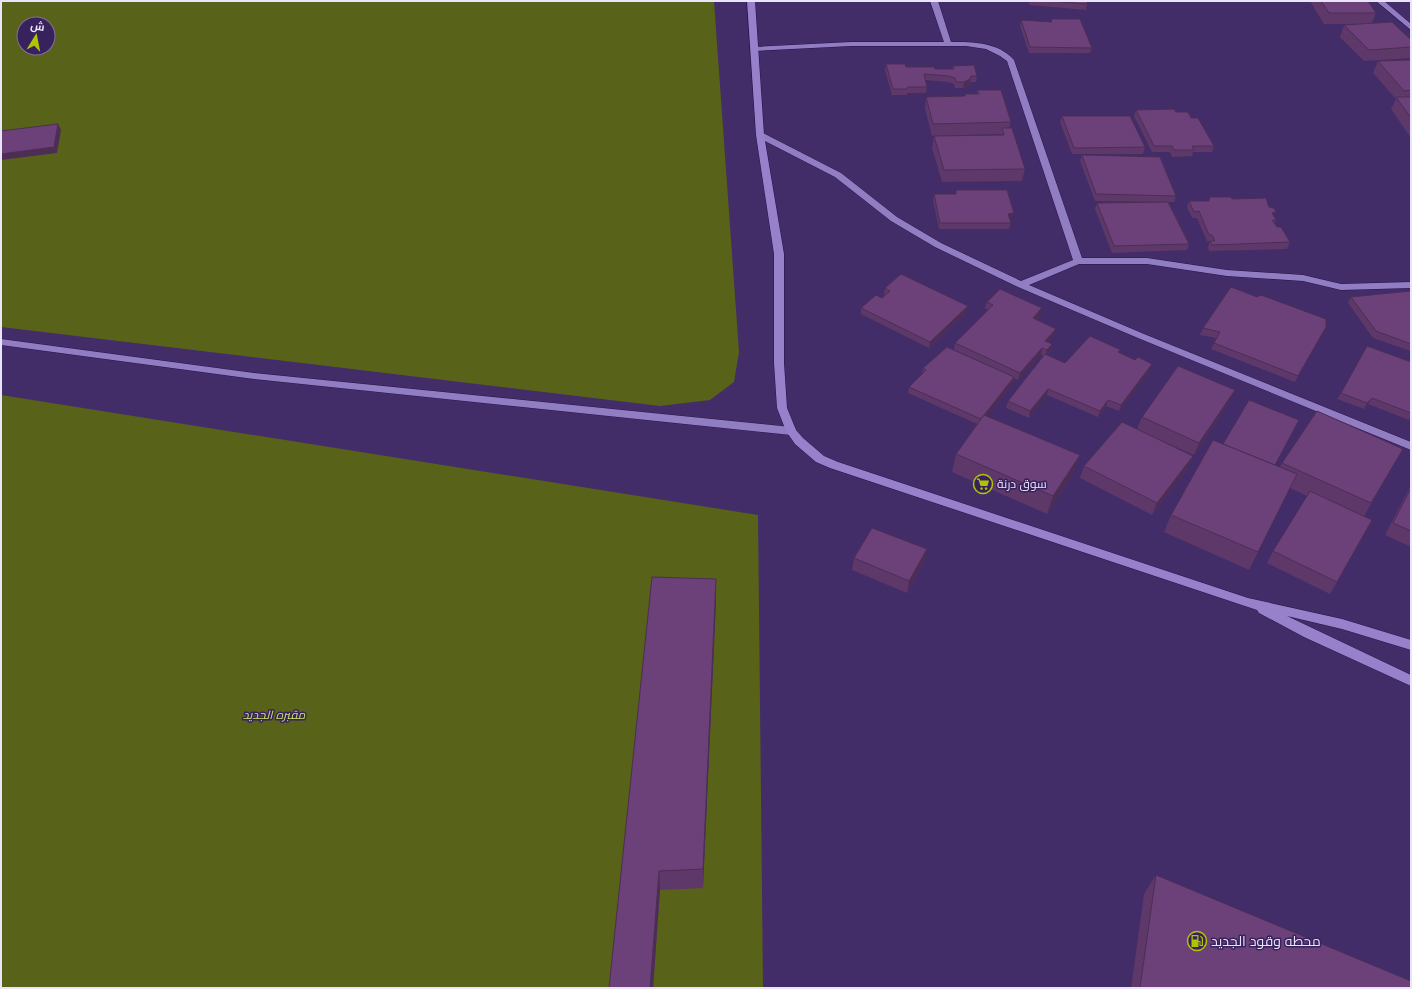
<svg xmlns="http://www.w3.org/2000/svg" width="1412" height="989" font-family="'Libre Baskerville',Cairo,serif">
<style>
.green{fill:#586219;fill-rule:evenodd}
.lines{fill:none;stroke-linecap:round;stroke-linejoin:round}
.minor-casing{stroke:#29114c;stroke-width:1}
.secondary-casing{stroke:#29114c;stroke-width:1}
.minor{fill:#917dc1;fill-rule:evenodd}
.secondary{fill:#9781ca;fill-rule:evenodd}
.wall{fill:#5d3869}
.shaded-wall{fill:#4c2e55}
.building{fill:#6c417a;stroke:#4c2e55}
.labels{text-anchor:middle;stroke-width:3;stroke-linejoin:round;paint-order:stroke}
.poi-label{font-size:12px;fill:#e9e4fa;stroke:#38225e;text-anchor:start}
.park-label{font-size:12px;font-style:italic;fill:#cee16d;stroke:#38225e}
.near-poi-label{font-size:14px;fill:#e9e4fa;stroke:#38225e;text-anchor:start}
</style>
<rect width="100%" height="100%" fill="#422d69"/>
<!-- green -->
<g class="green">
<path d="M1,1H714L739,352L734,382L710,400L660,406L1,327ZM24,24H48V48H24Z"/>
<polygon points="1,395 758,515 763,988 1,988"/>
</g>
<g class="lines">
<defs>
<g id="minor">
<path d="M930,1H938L951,42C973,42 998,42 1014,60L1082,258H1147L1227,270L1303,275L1341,284L1411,282V288L1341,290L1303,281L1227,276L1147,264H1079L1029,285L1144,334L1411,442V450L1138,338L1018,287L935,247L891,221L835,177L757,137V133H763L841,173L897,217L941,243L1021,281L1073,260L1007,61L1000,56L986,49L966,46H851L754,51L750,49L754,47L851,42H944Z"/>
<polygon points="1376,1 1384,1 1411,24 1411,30"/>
<polygon points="1,339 254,373 791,427 795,428 796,431 795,434 791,435 254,379 1,345"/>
</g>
<polygon id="secondary" points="747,1 755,1 764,135 784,254 784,363 787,408 796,430 803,438 824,456 838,462 1248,598 1342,619 1411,640 1411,650 1342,629 1287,616 1411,675 1411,686 1304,637 1259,613 1257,610 830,468 816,462 795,444 786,431 777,408 774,363 774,254 756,135"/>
</defs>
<!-- minor casing -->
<use href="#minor" class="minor-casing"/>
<!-- secondary casing -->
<use href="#secondary" class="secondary-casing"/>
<!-- minor -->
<use href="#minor" class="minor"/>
<!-- secondary -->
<use href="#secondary" class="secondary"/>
</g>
<!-- wall -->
<g class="wall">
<polygon points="1029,1 1087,1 1087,4 1086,10 1029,5"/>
<polygon points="1310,1 1368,1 1376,13 1372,23 1411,40 1411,58 1364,61 1340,37 1344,25 1354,24 1324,24"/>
<polygon points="1051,19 1092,48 1090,53 1029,53 1020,26 1021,20 1051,22"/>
<polygon points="1411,60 1411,138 1391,109 1396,99 1373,73 1378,61"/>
<polygon points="886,64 906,67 935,69 952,69 953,66 977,76 976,82 970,82 969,85 963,88 955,88 954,84 948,82 925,80 927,87 926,93 907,93 907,95 892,95 885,70"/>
<polygon points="977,90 1011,122 1009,128 1025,169 1022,181 942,182 932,148 934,136 1001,135 1001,134 932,136 925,109 926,97 965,96 977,94"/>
<polygon points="1136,110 1176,112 1191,118 1214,146 1212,152 1193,152 1192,156 1172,157 1170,152 1152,152 1134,116"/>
<polygon points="1062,116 1145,147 1143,154 1072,154 1060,122"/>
<polygon points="1082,155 1176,196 1174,202 1168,202 1189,244 1187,250 1112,253 1095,209 1097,203 1165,202 1095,201 1080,161"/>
<polygon points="956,190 1012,219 1010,220 1011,223 1009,229 939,229 933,200 934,194 955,194"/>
<polygon points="1210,197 1232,199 1274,216 1276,220 1274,224 1290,242 1287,249 1209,251 1208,248 1210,241 1207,241 1197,218 1192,218 1187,207 1189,201 1208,201"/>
<polygon points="885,288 967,312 929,348 861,314 861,308 882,298 885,295 884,295"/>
<polygon points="1411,291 1411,351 1373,338 1348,303 1351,297"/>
<polygon points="987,302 1041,314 1036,320 1054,335 1047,342 1052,344 1051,351 1047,355 1065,363 1120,353 1135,360 1152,364 1150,370 1119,411 1106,406 1098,417 1047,395 1029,418 1006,408 1008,401 1044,356 1041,355 1018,380 1014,378 1013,383 987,416 1074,473 1047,514 952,472 956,454 977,424 908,393 909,387 922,374 923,368 986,364 954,350 955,343 988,310 985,308"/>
<polygon points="1326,327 1295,382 1211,349 1214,343 1216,338 1200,335 1203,328"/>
<polygon points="1411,362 1411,416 1409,420 1368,404 1364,409 1337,399 1341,393"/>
<polygon points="1229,402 1194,455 1158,439 1193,456 1188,468 1152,515 1080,478 1084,466 1137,429 1142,417"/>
<polygon points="1299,420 1275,465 1280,467 1282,463 1403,449 1364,516 1337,582 1330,594 1267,563 1273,551 1307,496 1290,488 1249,570 1164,532 1171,515"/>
<polygon points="1411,485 1411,547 1385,535"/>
<polygon points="854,558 924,561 907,593 852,570"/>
<polygon points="716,601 703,888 660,890 653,988 609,988"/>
<polygon points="1156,875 1411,988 1131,988 1144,894"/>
</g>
<!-- shaded-wall -->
<g class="shaded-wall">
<polygon points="971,76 969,85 963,88 964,82"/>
<polygon points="58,124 61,130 57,153 1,160 1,154"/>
<polygon points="1276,212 1273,218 1272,213"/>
<polygon points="1014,213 1012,219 1007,221 1008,214"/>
<polygon points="968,306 967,312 929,348 930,342"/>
<polygon points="1042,308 1041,314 1031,325 1033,318"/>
<polygon points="1326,327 1323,333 1295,382 1298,376"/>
<polygon points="1056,329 1054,335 1043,348 1045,341"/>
<polygon points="1052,344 1051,351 1045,357 1047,350"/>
<polygon points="1042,348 1041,355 1018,380 1020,373"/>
<polygon points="1152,364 1150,370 1119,411 1121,405"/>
<polygon points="1014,377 1013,383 980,426 981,419"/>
<polygon points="1048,389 1047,395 1029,418 1030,411"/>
<polygon points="1235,390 1229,402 1194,455 1199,443"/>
<polygon points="1372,398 1368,404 1364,409 1367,403"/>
<polygon points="1108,400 1106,406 1098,417 1100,411"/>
<polygon points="1299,420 1293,432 1268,478 1274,466"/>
<polygon points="1080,455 1074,473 1047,514 1053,496"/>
<polygon points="1193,456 1188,468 1152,515 1157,503"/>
<polygon points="927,549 924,561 907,593 909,581"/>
<polygon points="716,579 716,601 703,888 703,869"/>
<polygon points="659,871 660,890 653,988 650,988"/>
</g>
<!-- building -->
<g class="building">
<polygon points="1051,1 1087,1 1087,4"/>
<polygon points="1321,1 1368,1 1376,13 1329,13"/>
<polygon points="1051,19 1080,19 1092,48 1030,47 1021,20 1052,22"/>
<polygon points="1392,22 1411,40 1411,47 1369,50 1344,25"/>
<polygon points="1411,60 1411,90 1404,91 1378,61"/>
<polygon points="886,64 905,64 906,67 934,67 935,69 954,69 953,66 974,65 977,76 971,76 970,79 964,82 956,82 955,78 949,76 924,74 927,87 908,87 907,89 893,89"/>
<polygon points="977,90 1001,90 1011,122 933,124 926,97 965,96 965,94 979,94"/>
<polygon points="1396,97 1411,97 1411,118"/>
<polygon points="1174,109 1176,112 1188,112 1191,118 1198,118 1214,146 1192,146 1194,150 1174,150 1172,146 1154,146 1136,110"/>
<polygon points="1062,116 1130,116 1145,147 1074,148"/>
<polygon points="58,124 54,147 1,154 1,131"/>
<polygon points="1002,128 1012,128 1025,169 944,170 934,136 1004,135"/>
<polygon points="1082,155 1160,157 1176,196 1096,194"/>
<polygon points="956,190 1007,190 1014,213 1008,214 1011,223 940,223 934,194 956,194"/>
<polygon points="1210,197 1231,197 1232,199 1266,198 1269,207 1274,208 1276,212 1272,213 1276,220 1272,220 1277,227 1281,227 1290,242 1212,245 1210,241 1215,241 1212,235 1209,235 1199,211 1194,212 1189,201 1209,201"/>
<polygon points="1168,202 1189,244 1114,246 1097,203"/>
<polygon points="901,274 968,306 930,342 861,308 876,295 882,298 890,291 885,288"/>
<polygon points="1231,287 1257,297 1261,295 1326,319 1326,327 1298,376 1214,343 1220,332 1203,328"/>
<polygon points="1000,289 1042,308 1033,318 1056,329 1045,341 1052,344 1047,350 1042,348 1020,373 955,343 993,305 987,302"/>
<polygon points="1411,291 1411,344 1376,331 1351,297"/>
<polygon points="1090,336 1121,350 1118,352 1135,360 1138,357 1152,364 1121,405 1108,400 1100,411 1048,389 1030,411 1008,401 1045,354 1065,363"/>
<polygon points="1367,346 1411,362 1411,413 1372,398 1367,403 1341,393"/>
<polygon points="947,347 1014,377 981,419 909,387 926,370 923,368"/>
<polygon points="1178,366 1235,390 1199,443 1142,417"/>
<polygon points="1249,400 1299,420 1275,465 1223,444"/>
<polygon points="1317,411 1403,449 1371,503 1282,463"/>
<polygon points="984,415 1080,455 1053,496 956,454"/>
<polygon points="1122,422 1193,456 1157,503 1084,466"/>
<polygon points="1213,440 1297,474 1258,552 1171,515"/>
<polygon points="1411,488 1411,531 1393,523"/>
<polygon points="1310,491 1372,520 1337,582 1273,551"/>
<polygon points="872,528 927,549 909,581 854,558"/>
<polygon points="652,577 716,579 703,869 659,871 650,988 609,988"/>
<polygon points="1156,875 1411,981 1411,988 1140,988"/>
</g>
<!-- icons -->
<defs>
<symbol id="supermarket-ring" viewBox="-11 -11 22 22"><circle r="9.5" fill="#38225e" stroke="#b0c500" stroke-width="1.5"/><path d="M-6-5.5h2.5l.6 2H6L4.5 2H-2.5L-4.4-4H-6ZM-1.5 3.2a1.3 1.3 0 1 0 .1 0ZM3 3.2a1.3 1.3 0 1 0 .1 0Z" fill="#b0c500"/></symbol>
<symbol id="fuel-ring" viewBox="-11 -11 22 22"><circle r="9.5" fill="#38225e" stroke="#b0c500" stroke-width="1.5"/><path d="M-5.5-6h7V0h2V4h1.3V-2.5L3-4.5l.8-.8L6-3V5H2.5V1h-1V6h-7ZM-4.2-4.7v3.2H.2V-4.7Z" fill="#b0c500"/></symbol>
</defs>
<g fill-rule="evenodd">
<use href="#supermarket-ring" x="972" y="473" width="22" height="22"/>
<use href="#fuel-ring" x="1186" y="930" width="22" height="22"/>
</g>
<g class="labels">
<!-- poi labels -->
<g class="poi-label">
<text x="997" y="488">سوق درنة</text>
</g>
<!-- park labels -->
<g class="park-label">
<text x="274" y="719">مقبره الجديد</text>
</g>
<!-- near-poi labels -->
<g class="near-poi-label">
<text x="1211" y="946">محطه وقود الجديد</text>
</g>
</g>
<!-- border -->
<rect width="1412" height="989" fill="none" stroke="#e9e4fa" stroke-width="4"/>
<!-- north arrow -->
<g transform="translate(36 36) rotate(10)"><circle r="19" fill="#38225e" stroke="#7f709c"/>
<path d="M0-3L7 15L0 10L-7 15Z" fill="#b0c500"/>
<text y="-6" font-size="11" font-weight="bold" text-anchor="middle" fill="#e9e4fa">ش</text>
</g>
</svg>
